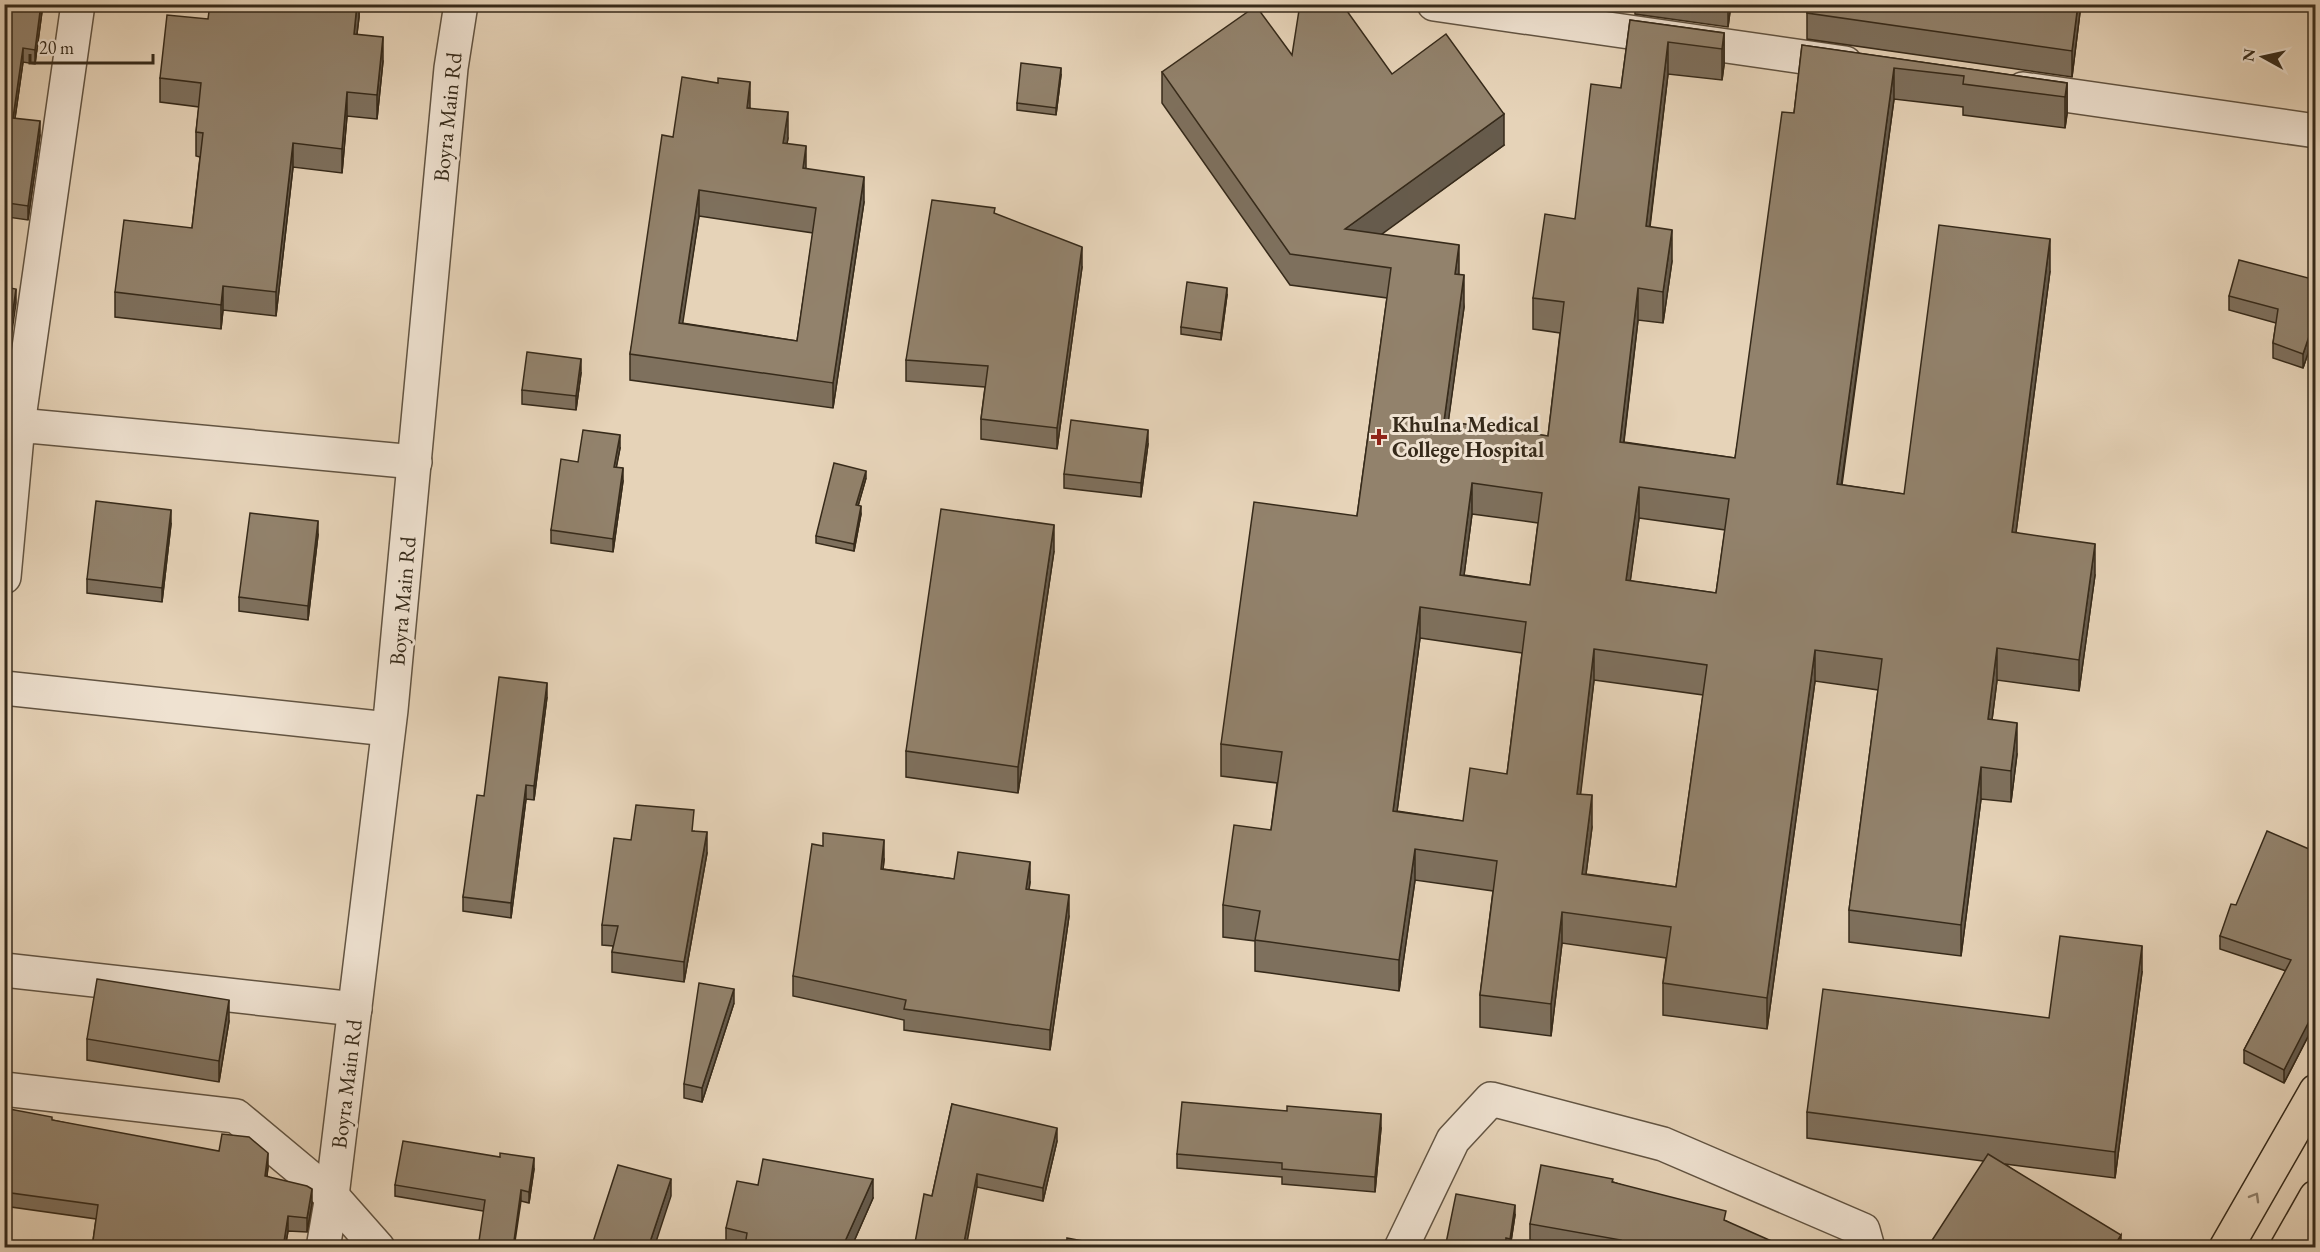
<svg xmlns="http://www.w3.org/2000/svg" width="2320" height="1252" font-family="'EB Garamond',serif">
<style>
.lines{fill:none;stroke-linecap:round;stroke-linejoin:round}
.minor-casing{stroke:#625442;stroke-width:36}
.major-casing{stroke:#362a1a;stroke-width:36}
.minor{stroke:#efe2d1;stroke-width:33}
.major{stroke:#e6d3b8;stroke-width:33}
.wall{fill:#7e705d;stroke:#362a1a;stroke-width:1.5;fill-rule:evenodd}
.shaded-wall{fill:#665b4c;stroke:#362a1a;stroke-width:1.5}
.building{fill:#92826c;stroke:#362a1a;stroke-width:1.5;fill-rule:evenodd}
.oneway{stroke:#8e7e69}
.poi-dot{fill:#8f2418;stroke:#efe2d1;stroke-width:2}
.labels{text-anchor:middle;stroke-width:6;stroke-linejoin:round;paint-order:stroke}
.street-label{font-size:22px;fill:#362a1a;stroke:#efe2d1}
.poi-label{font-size:22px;font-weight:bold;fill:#362a1a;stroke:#efe2d1;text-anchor:start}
</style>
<rect width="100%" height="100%" fill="#e6d3b8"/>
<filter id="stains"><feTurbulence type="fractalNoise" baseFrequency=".00333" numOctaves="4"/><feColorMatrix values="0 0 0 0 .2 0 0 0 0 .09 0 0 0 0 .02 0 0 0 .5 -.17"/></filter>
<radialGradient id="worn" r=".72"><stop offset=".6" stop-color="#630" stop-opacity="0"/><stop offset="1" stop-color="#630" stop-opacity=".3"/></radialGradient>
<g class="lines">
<defs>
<g id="minor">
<polyline points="1434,4 1845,63"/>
<polyline points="2023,89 2316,131"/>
<polyline points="4,423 18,425 78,4"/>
<polyline points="4,577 18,425 415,462"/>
<polyline points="4,688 388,729"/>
<polyline points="4,970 355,1009"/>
<polyline points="4,1089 236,1116 332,1196 378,1248"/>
<polyline points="323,1248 332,1196 391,710 451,68 461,4"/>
<polyline points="1401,1248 1453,1140 1491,1099 1663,1144 1863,1230 1868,1248"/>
</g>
<g id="major">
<polyline points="2226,1248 2316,1091"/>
<polyline points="2287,1248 2316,1197"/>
</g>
</defs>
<!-- minor casing -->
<use href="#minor" class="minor-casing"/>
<!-- major casing -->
<use href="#major" class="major-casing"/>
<!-- minor -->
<use href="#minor" class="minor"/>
<!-- major -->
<use href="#major" class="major"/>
</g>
<!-- wall -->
<g class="wall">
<polygon points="4,4 43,4 35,64 23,62 15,118 40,135 28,220 8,217 7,228 4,227"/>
<polygon points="359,4 359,17 357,34 383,61 377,119 347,116 342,173 293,167 276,316 223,310 221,329 115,317 115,292 192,228 200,157 196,156 196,132 199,107 160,102 160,78 208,19"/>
<polygon points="1635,4 1731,4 1728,27 1635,14"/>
<polygon points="1808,4 2081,4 2072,77 1807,39 1807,13"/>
<path d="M1630,20L1724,33V65L1722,80L1668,74L1650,227L1672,261L1663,323L1638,320L1624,442L1735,458L1794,113L1802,45L2067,83V114L2065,128L1963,115V107L1894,99L1842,485L1904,494L2050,271L2016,532L2095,575L2079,691L1997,680L1992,720L2017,754L2011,802L1981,799L1961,956L1849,942V910L1878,690L1815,681L1767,1029L1663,1015V983L1666,958L1562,943L1551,1036L1480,1027V995L1493,891L1415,880L1399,991L1255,971V941L1223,937V905L1271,830L1277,783L1221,776V744L1357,516L1387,298L1290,285L1162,103V72L1292,55L1392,74L1504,145L1381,234L1459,275L1464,307L1448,422L1548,436L1560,333L1533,329V298L1575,219L1621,88ZM1472,514L1538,523L1530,585L1464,575ZM1639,518L1725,530L1716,593L1630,581ZM1420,638L1522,653L1507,774L1463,821L1397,811ZM1594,680L1703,695L1676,887L1586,874L1592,827L1580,794Z"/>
<polygon points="1061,75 1056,115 1017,110 1017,103"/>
<path d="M750,108L788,138L787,143L806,169L864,202L833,408L630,380V354L673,137ZM699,216L813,233L797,341L682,323Z"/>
<polygon points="995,214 1082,267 1057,449 981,439 981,419 985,387 906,381 906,360"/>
<polygon points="2316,280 2316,330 2303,368 2273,358 2273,343 2276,323 2229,310 2229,296"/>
<polygon points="1227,295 1221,340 1181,334 1181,327"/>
<polygon points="581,373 576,410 522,404 522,390"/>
<polygon points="1148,444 1141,497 1064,488 1064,474"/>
<polygon points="620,448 616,467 623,481 613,552 551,543 551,530 578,462"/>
<polygon points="866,478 858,506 861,514 854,551 816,543 816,536"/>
<polygon points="171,524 162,602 87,593 87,579"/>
<polygon points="318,535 308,620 239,611 239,597"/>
<polygon points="1054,551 1018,793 906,777 906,751"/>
<polygon points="547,697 534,800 526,799 511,918 463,911 463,897 484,796"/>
<polygon points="694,831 707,853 684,982 612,972 612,952 613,946 602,945 602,925 631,840"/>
<polygon points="2316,852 2316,1021 2284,1083 2244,1063 2244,1050 2286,971 2220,949 2220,936 2236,905"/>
<polygon points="884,860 883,869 954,879 1030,882 1029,890 1069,916 1050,1050 904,1030 904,1020 793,996 793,976"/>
<polygon points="2142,972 2115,1178 2005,1164 2121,1248 1983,1161 1807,1138 1807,1112 2049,1018"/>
<polygon points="734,1003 702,1102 684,1098 684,1084"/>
<polygon points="229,1021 219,1082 87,1060 87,1039"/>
<polygon points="952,1104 1057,1141 1043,1201 977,1187 932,1196"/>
<polygon points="4,1108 52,1120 268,1167 267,1176 312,1203 307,1232 288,1231 285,1248 92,1248 96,1219 4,1206"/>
<polygon points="1381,1128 1375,1192 1282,1184 1282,1177 1177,1168 1177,1154"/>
<polygon points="534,1169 529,1203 521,1201 483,1211 395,1196 395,1185"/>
<polygon points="1613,1182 1726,1221 1776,1248 1573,1248 1530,1240 1530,1224"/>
<polygon points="758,1185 873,1198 851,1248 726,1248 726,1228"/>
<polygon points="1515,1215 1510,1248 1445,1248"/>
</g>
<!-- shaded-wall -->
<g class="shaded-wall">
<polygon points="41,4 43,4 35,64 35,50"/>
<polygon points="357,4 359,4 359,17 354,58 354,34"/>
<polygon points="1728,4 1731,4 1728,27"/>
<polygon points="2078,4 2081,4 2072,77 2072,51"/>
<polygon points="1724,33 1724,65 1722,80 1722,49"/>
<polygon points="383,37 383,61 377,119 377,95"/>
<polygon points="1668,42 1668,74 1646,257 1646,226"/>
<polygon points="23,48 23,62 13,132 13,118"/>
<polygon points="1061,68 1061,75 1056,115 1056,108"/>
<polygon points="1894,68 1894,99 1837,516 1837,484"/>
<polygon points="750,82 750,108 747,108"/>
<polygon points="2067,83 2067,114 2065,128 2065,97"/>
<polygon points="347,92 347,116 342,173 342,149"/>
<polygon points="788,112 788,138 783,168 783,143"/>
<polygon points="1504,114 1504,145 1345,261 1345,229"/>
<polygon points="40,121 40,135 28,220 28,206"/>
<polygon points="293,143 293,167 276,316 276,292"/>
<polygon points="806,146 806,171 803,168"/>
<polygon points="864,177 864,202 833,408 833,383"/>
<polygon points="699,190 699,216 679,348 679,323"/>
<polygon points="1672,230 1672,261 1663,323 1663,292"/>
<polygon points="2050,239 2050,271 2012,563 2012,532"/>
<polygon points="1459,245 1459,277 1455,274"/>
<polygon points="1082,247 1082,267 1057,449 1057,428"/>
<polygon points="1464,275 1464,307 1444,453 1444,421"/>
<polygon points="223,286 223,310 221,329 221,305"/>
<polygon points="1227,288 1227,295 1221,340 1221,333"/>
<polygon points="1638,288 1638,320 1620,473 1620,442"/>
<polygon points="16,289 16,303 4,387 4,373"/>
<polygon points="2316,316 2316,330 2303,368 2303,354"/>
<polygon points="581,359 581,373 576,410 576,396"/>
<polygon points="1148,430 1148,444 1141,497 1141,483"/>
<polygon points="620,435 620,448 614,480 614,467"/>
<polygon points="623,468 623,481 613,552 613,539"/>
<polygon points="866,471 866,478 856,513 856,505"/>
<polygon points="1472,483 1472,514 1460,606 1460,575"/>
<polygon points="1639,487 1639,518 1626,612 1626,580"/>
<polygon points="861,506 861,514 854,551 854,544"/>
<polygon points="171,510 171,524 162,602 162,588"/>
<polygon points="318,521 318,535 308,620 308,606"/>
<polygon points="1054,525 1054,551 1018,793 1018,767"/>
<polygon points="2095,544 2095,575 2079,691 2079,660"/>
<polygon points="1420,607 1420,638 1393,842 1393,811"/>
<polygon points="1997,648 1997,680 1988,751 1988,719"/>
<polygon points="1594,649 1594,680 1577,825 1577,794"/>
<polygon points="1815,650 1815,681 1767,1029 1767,998"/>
<polygon points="547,683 547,697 534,800 534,786"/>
<polygon points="2017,723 2017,754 2011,802 2011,771"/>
<polygon points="1981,767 1981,799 1961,956 1961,925"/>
<polygon points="526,785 526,799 511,918 511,903"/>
<polygon points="1592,795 1592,827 1582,905 1582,874"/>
<polygon points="707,832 707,853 684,982 684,962"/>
<polygon points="884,840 884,860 881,889 881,869"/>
<polygon points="1415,849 1415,880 1399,991 1399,960"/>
<polygon points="1030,862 1030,882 1026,910 1026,889"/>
<polygon points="1069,895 1069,916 1050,1050 1050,1030"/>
<polygon points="1562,912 1562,943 1551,1036 1551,1004"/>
<polygon points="2142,946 2142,972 2115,1178 2115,1152"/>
<polygon points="734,989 734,1003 702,1102 702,1088"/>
<polygon points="229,1000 229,1021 219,1082 219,1061"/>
<polygon points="2315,1004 2316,1021 2284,1083 2284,1070"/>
<polygon points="1381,1114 1381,1128 1375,1192 1375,1177"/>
<polygon points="1057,1128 1057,1141 1043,1201 1043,1188"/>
<polygon points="268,1153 268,1167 265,1190 265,1176"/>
<polygon points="534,1158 534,1169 529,1203 529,1192"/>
<polygon points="977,1174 977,1187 966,1248 963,1248"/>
<polygon points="671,1179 671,1196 654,1248 648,1248"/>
<polygon points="873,1179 873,1198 851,1248 842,1248"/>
<polygon points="312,1189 312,1203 307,1232 307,1218"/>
<polygon points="521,1190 521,1201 514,1248 513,1248"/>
<polygon points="1515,1205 1515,1215 1510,1248 1510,1239"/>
<polygon points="288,1216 288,1231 285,1248 283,1248"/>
<polygon points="2121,1235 2121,1248 2113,1248"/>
</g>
<!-- building -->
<g class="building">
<polygon points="4,4 41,4 35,50 23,48 13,118 40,121 28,206 8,203 7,213 4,213"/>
<polygon points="210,4 357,4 354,34 383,37 377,95 347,92 342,149 293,143 276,292 223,286 221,305 115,292 124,220 192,228 203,133 196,132 201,83 160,78 167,15 208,19"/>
<path d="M1300,4H1342L1392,74L1446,34L1504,114L1345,229L1459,245L1455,274L1464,275L1444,421L1548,436L1564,302L1533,298L1545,214L1575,219L1591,84L1621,88L1630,20L1724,33L1722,49L1668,42L1646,226L1672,230L1663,292L1638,288L1620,442L1735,458L1782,112L1794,113L1802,45L2067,83L2065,97L1963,84L1964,76L1894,68L1837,484L1904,494L1939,225L2050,239L2012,532L2095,544L2079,660L1997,648L1988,719L2017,723L2011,771L1981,767L1961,925L1849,910L1882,659L1815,650L1767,998L1663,983L1671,927L1562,912L1551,1004L1480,995L1497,861L1415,849L1399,960L1255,940L1260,911L1223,905L1234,825L1271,830L1282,752L1221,744L1254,502L1357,516L1391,268L1290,254L1162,72L1256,6L1292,55ZM1472,483L1542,493L1530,585L1460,575ZM1639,487L1729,499L1716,593L1626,580ZM1420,607L1526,622L1507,774L1470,768L1463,821L1393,811ZM1594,649L1707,665L1676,887L1582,874L1592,795L1577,794Z"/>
<polygon points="1808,4 2078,4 2072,51 1807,13"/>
<polygon points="1021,63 1061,68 1056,108 1017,103"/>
<path d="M682,77L718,83V78L750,82L747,108L788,112L783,143L806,146L803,168L864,177L833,383L630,354L662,135L673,137ZM699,190L816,208L797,341L679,323Z"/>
<polygon points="932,200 995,208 994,213 1082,247 1057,428 981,419 988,366 906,360"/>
<polygon points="2239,260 2316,280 2316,316 2303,354 2273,343 2278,309 2229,296"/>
<polygon points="1187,282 1227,288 1221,333 1181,327"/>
<polygon points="4,287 16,289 4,373"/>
<polygon points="527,352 581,359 576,396 522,390"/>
<polygon points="1071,420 1148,430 1141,483 1064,474"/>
<polygon points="583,430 620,435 614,467 623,468 613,539 551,530 561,459 578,462"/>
<polygon points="834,463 866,471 856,505 861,506 854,544 816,536"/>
<polygon points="96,501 171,510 162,588 87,579"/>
<polygon points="941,509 1054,525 1018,767 906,751"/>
<polygon points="250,513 318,521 308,606 239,597"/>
<polygon points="499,677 547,683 534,786 526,785 511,903 463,897 477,795 484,796"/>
<polygon points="636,805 694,810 692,831 707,832 684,962 612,952 618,926 602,925 614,838 631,840"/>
<polygon points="2267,831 2316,852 2316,1008 2284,1070 2244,1050 2291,960 2220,936 2231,904 2236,905"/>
<polygon points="823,833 884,840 881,869 954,879 958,852 1030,862 1026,889 1069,895 1050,1030 904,1009 906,1000 793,976 812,844 823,846"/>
<polygon points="2060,936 2142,946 2115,1152 1807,1112 1823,989 2049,1018"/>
<polygon points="97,979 229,1000 219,1061 87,1039"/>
<polygon points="699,983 734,989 702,1088 684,1084"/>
<polygon points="1182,1102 1287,1111 1287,1106 1381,1114 1375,1177 1282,1169 1282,1163 1177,1154"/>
<polygon points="952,1104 1057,1128 1043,1188 977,1174 963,1248 914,1248 924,1194 932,1196"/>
<polygon points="4,1108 52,1117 52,1120 219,1151 222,1134 249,1137 268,1153 265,1176 307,1186 312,1189 307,1218 288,1216 283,1248 259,1248 248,1246 248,1248 92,1248 98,1205 4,1192"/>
<polygon points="403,1141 500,1157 500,1153 534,1158 529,1192 521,1190 513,1248 478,1248 485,1200 395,1185"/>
<polygon points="1988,1154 2121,1235 2113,1248 1927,1248"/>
<polygon points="763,1159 873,1179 842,1248 750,1248 745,1246 747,1233 726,1228 737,1181 758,1185"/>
<polygon points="618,1165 671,1179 648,1248 591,1248"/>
<polygon points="1541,1165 1613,1179 1612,1182 1726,1211 1724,1220 1776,1243 1775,1248 1619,1248 1621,1240 1530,1224"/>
<polygon points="1456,1194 1515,1205 1510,1239 1506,1238 1505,1248 1445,1248"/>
<polygon points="1067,1238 1105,1245 1105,1248 1066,1248"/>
<polygon points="1426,1245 1443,1248 1426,1248"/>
</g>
<!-- one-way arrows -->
<defs><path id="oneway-chevron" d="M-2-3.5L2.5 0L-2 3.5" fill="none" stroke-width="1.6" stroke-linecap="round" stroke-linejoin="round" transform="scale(1.5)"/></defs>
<use class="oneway" href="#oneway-chevron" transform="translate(2255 1197) rotate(-60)"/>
<!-- markers -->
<path class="poi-dot" d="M1376 428h6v6h6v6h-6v6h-6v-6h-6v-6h6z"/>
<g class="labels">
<!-- street labels -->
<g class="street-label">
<text transform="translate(447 117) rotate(-84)" y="8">Boyra Main Rd</text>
<text transform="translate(402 601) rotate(-85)" y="8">Boyra Main Rd</text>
<text transform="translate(346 1084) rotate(-83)" y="8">Boyra Main Rd</text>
</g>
<!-- poi labels -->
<g class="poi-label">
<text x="1392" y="432">Khulna Medical<tspan x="1392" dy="25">College Hospital</tspan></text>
</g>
</g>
<!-- margin -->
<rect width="2320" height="1252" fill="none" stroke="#e6d3b8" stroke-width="24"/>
<rect x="6" y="6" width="2308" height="1240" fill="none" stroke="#362a1a" stroke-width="3"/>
<rect x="12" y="12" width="2296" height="1228" fill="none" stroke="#362a1a" stroke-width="1.5"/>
<!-- north arrow -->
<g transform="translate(2263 57) rotate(278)" stroke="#efe2d1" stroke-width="4.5" paint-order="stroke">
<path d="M0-4.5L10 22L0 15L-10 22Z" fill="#362a1a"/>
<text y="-9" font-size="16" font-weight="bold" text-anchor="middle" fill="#362a1a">N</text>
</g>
<!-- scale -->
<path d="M30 54v9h123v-9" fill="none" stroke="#362a1a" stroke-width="3"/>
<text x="39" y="54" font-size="18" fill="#362a1a" stroke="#efe2d1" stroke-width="4.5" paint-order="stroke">20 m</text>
<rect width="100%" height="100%" filter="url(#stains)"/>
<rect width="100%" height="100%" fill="url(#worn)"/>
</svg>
